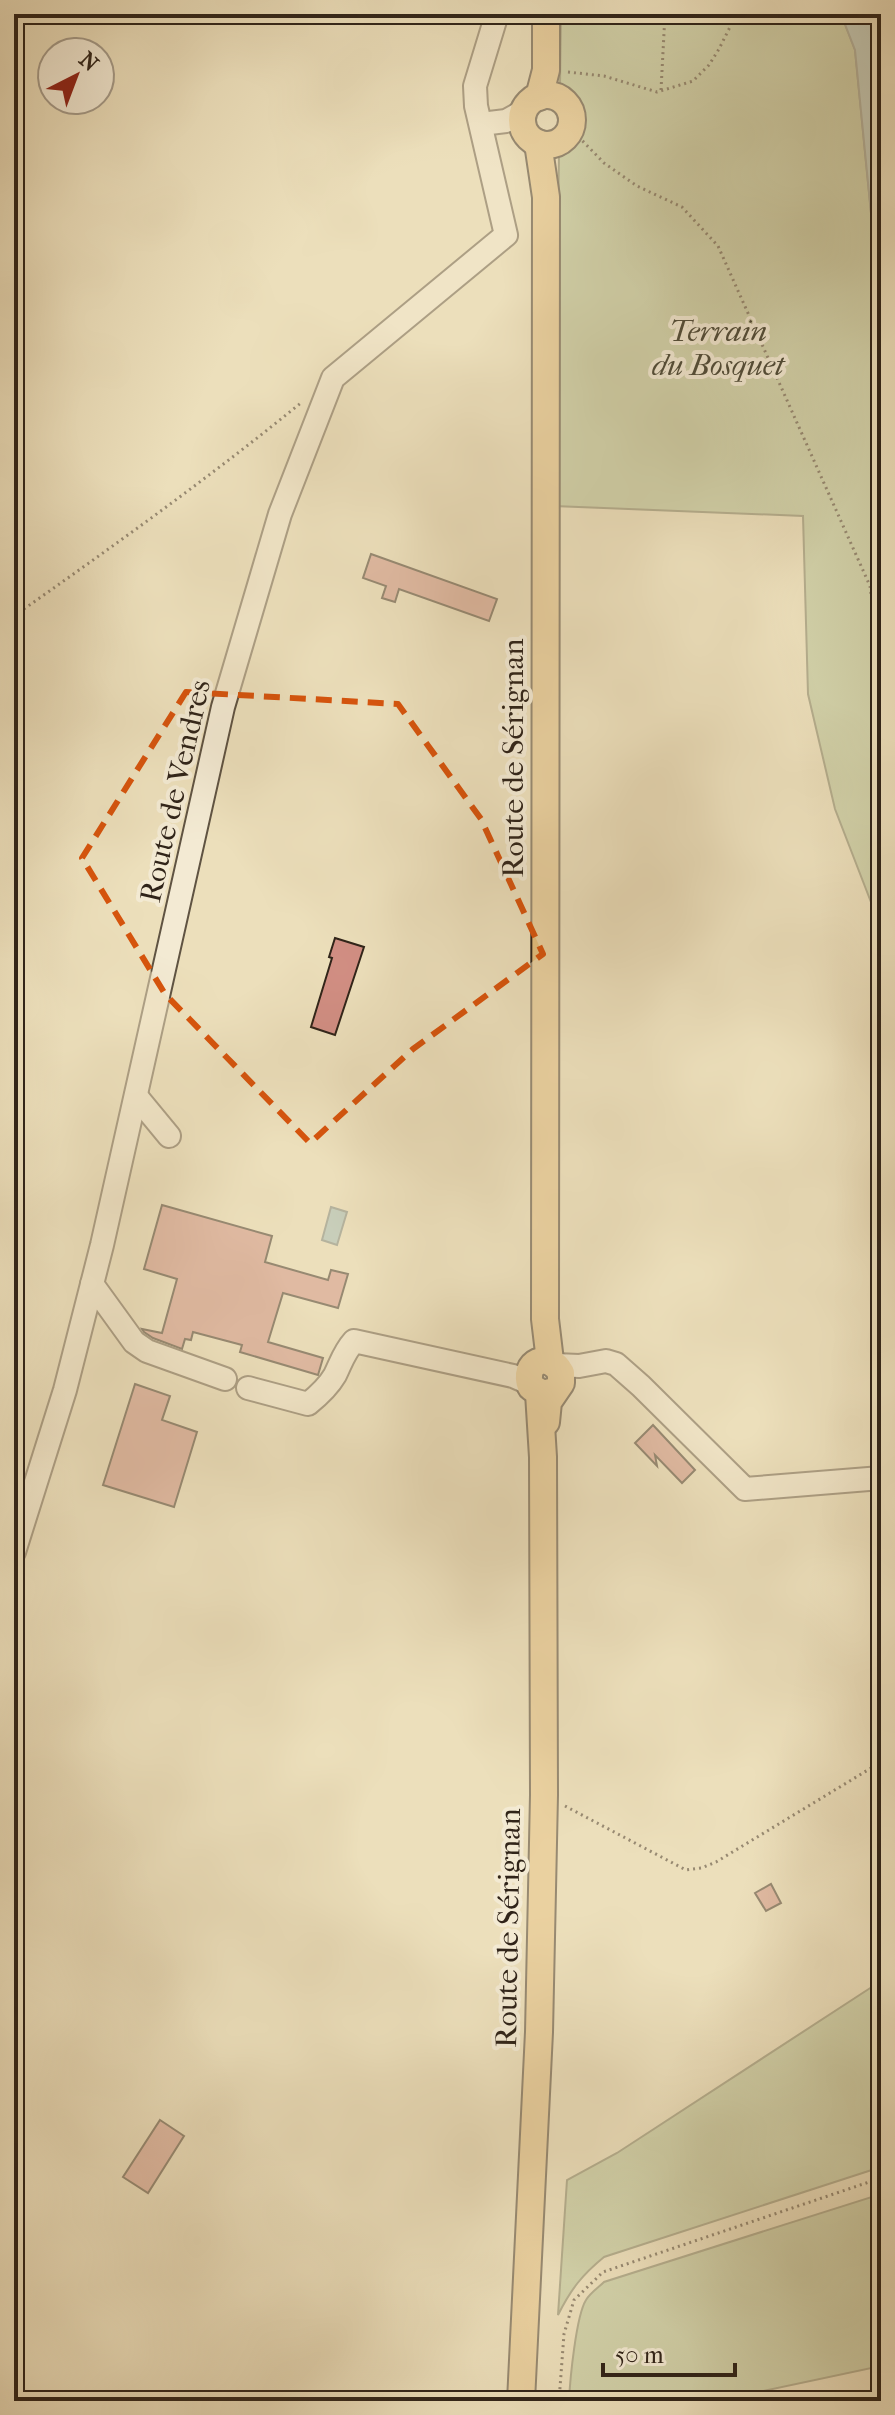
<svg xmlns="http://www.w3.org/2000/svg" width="895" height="2415" font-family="'IM FELL French Canon',serif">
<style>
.green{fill:#b2c395;stroke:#717457;stroke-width:2}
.water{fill:#9cbab9;stroke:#717e79;stroke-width:2}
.building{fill:#d18e83;stroke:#302419;stroke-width:2}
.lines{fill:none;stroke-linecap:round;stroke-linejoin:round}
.minor-casing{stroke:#5f5342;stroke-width:26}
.major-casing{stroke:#302419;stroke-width:30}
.path{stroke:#302419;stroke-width:3;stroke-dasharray:2 4;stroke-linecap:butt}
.minor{stroke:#f3ead3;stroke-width:22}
.major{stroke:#e6c07e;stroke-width:26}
.marked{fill:none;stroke:#d6540d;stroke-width:6;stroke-dasharray:16 10;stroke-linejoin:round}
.labels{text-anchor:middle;stroke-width:8;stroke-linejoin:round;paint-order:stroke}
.park-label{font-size:30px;font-style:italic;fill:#504c38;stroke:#f3ead3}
.street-label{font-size:30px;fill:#302419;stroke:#f3ead3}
</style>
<rect width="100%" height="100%" fill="#ecdfbb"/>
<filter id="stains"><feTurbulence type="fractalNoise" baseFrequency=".0025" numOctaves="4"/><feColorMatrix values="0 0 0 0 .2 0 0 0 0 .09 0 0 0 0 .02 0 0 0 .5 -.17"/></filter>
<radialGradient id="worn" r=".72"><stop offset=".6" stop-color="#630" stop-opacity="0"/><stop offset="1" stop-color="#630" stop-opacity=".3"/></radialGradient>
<!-- green -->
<g class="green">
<polygon points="561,14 841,14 855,50 881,315 881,928 835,809 808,694 803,516 554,506"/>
<path d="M881,1981V2167L604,2257C582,2275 571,2289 558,2315L567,2180L617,2153Z"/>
<path d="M881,2194V2366L716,2401H569C570,2380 576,2316 586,2300C590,2293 599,2287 604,2282Z"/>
</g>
<!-- water -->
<g class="water">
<polygon points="841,14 881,14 881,315 855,50"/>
<polygon points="331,1207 347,1212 337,1245 322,1240"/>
</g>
<!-- building -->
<g class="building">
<polygon points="371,554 497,599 489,621 399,589 395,602 382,598 386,586 363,578"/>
<polygon points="335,938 364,947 335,1035 311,1027 332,958 329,957"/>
<polygon points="162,1205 272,1236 265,1262 328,1280 331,1270 348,1274 338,1308 283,1293 268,1342 323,1358 318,1375 240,1352 242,1345 193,1332 191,1340 185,1339 182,1349 153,1338 144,1332 142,1329 162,1333 177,1279 144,1269"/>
<polygon points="135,1384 170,1396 162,1420 197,1432 174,1507 103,1485"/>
<polygon points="653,1425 695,1470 682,1483 655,1455 657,1466 635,1443"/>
<polygon points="771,1884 781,1903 766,1911 755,1893"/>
<polygon points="160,2120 184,2136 148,2193 123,2177"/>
</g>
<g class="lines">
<defs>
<g id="minor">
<polyline points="481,124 506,121 524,111"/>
<polyline points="136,1096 169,1136"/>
<polyline points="92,1284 134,1342 147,1351 225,1379"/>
<polyline points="556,1365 579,1366 606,1361 616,1364 641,1386 745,1489 881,1478"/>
<path d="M248,1388L308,1404C318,1396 328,1387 335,1375C341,1363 344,1352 354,1341L513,1376L529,1383"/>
<polyline points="14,1552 65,1390 102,1245 223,707 280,514 333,378 506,235 476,106 475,86 497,14"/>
</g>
<g id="major">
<circle cx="547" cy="120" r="25"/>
<polyline points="539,97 546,70 546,14"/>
<polyline points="538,143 546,197 545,1319 550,1361"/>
<path d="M546,1422L548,1402L561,1383V1373C549,1350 521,1362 531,1387L543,1394L554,1391"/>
<polyline points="521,2401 539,2032 544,1795 543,1457 539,1393"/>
</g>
</defs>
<!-- minor casing -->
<use href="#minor" class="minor-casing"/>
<!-- major casing -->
<use href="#major" class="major-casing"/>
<!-- path -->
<g class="path">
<polyline points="568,72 604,76 657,92 693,81 709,65 719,49 730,27 731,14"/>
<polyline points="661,90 665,14"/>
<polyline points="570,128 604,163 637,186 682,207 718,246 870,586 881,673"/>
<path d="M14,616C112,547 209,478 302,402"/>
<polyline points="565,1806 686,1870 701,1868 716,1862 881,1762"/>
<polyline points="559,2401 564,2334 574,2300 603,2272 881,2178"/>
</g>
<!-- minor -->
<use href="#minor" class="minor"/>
<!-- major -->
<use href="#major" class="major"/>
</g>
<!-- marked area -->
<path d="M0 0H895V2415H0ZM186,692L398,704L481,819L543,954L413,1049L310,1143L165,994L82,858Z" fill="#ecdfbb" fill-opacity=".55" fill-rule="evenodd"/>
<path class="marked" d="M186,692L398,704L481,819L543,954L413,1049L310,1143L165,994L82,858Z"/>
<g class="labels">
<!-- park labels -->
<g class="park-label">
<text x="718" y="341">Terrain<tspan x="718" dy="34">du Bosquet</tspan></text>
</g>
<!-- street labels -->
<g class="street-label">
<text transform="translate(513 758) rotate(-90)" y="10">Route de Sérignan</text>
<text transform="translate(175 791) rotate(-77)" y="10">Route de Vendres</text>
<text transform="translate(508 1928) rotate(-89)" y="10">Route de Sérignan</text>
</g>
</g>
<!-- margin -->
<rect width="895" height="2415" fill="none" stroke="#ecdfbb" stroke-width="48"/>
<rect x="16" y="16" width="863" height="2383" fill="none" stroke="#302419" stroke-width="4"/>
<rect x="24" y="24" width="847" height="2367" fill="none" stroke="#302419" stroke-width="2"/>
<!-- north arrow -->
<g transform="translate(76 76) rotate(42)"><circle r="38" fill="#f3ead3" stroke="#a59b89" stroke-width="2"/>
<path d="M0-6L14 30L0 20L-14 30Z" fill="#8f2418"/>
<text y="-12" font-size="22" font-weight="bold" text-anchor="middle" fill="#302419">N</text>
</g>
<!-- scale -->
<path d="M603 2363v12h132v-12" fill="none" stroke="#302419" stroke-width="4"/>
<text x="615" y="2363" font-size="24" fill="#302419" stroke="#f3ead3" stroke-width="6" paint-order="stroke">50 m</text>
<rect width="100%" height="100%" filter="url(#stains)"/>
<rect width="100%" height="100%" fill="url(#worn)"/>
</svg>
